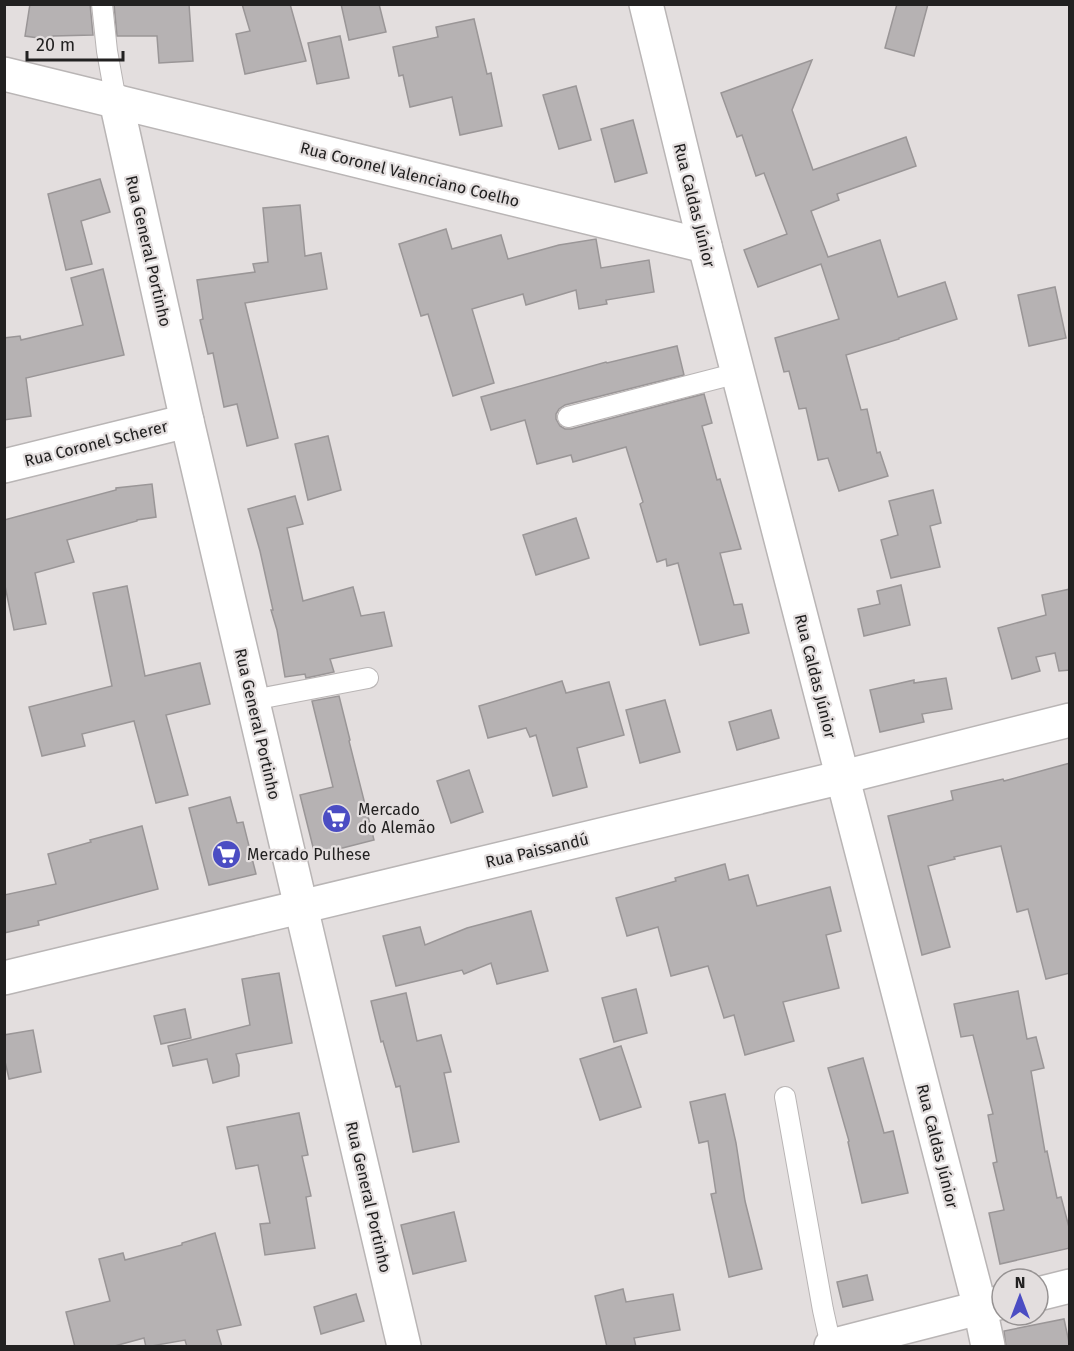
<svg xmlns="http://www.w3.org/2000/svg" width="1074" height="1351" font-family="'Fira Sans',sans-serif">
<style>
.building{fill:#b6b2b3;stroke:#9a9697;stroke-width:1.5}
.lines{fill:none;stroke-linecap:round;stroke-linejoin:round}
.service-casing{stroke:#b9b5b5;stroke-width:22}
.minor-casing{stroke:#b9b5b5;stroke-width:36}
.tertiary-casing{stroke:#b9b5b5;stroke-width:36}
.service{stroke:#fff;stroke-width:20}
.minor{stroke:#fff;stroke-width:33}
.tertiary{stroke:#fff;stroke-width:33}
.labels{text-anchor:middle;stroke-width:4.5;stroke-linejoin:round;paint-order:stroke}
.street-label{font-size:16px;fill:#222121;stroke:#e3dede}
.poi-label{font-size:16px;fill:#222121;stroke:#e3dede;text-anchor:start}
</style>
<rect width="100%" height="100%" fill="#e3dede"/>
<!-- building -->
<g class="building">
<polygon points="30,4 90,4 93,35 53,36 52,40 25,36"/>
<polygon points="114,4 189,4 193,61 159,63 157,36 117,36"/>
<polygon points="242,4 290,4 306,61 245,74 236,34 250,31"/>
<polygon points="341,4 379,4 386,32 349,40"/>
<polygon points="897,4 928,4 914,56 885,48"/>
<polygon points="474,19 487,74 491,73 502,126 460,135 452,97 410,107 403,75 399,76 393,47 438,37 436,27"/>
<polygon points="340,36 349,78 317,84 308,43"/>
<polygon points="812,60 792,110 813,170 906,137 916,166 837,194 839,200 811,211 828,257 880,240 898,297 945,282 957,319 899,338 899,339 846,355 861,410 867,409 877,453 880,452 888,476 839,491 828,458 818,460 806,408 799,409 789,371 784,372 775,338 839,319 821,264 758,287 744,250 787,234 764,173 756,176 742,135 737,137 721,93"/>
<polygon points="576,86 591,140 559,149 543,95"/>
<polygon points="633,120 647,173 615,182 601,129"/>
<polygon points="100,179 110,212 81,221 92,264 66,270 48,194"/>
<polygon points="300,205 305,256 321,253 327,289 245,303 278,438 247,446 237,404 224,407 213,353 208,354 200,320 203,319 197,280 255,272 253,264 268,262 263,208"/>
<polygon points="446,229 452,249 501,235 508,259 559,245 596,239 601,268 649,260 654,292 606,300 607,304 579,309 576,290 526,305 523,294 472,309 494,383 453,396 428,314 421,316 399,244"/>
<polygon points="103,269 124,355 26,378 31,416 4,420 4,338 20,336 21,340 83,325 71,278"/>
<polygon points="1055,287 1066,338 1029,346 1018,295"/>
<polygon points="677,346 684,375 565,405 559,409 556,414 556,419 560,426 565,429 571,429 704,394 712,423 702,426 717,480 720,479 741,549 720,553 734,605 742,604 749,633 700,645 678,563 667,566 666,559 657,562 640,504 643,502 626,447 573,462 571,455 537,464 525,420 491,430 481,397 606,362 607,363"/>
<polygon points="328,436 341,490 308,500 295,444"/>
<polygon points="152,484 156,517 137,520 137,521 67,540 74,562 35,573 46,624 14,630 4,581 4,520 116,490 116,488"/>
<polygon points="933,490 941,523 930,526 940,567 891,578 881,540 898,535 889,501"/>
<polygon points="295,496 303,524 287,528 303,601 353,587 361,616 384,612 392,646 330,659 334,672 306,678 305,674 285,677 277,630 271,610 273,610 260,551 248,509"/>
<polygon points="576,518 589,558 536,575 523,535"/>
<polygon points="901,585 910,625 864,636 858,609 880,604 877,591"/>
<polygon points="127,586 145,676 200,663 210,704 166,715 188,795 156,803 134,721 82,734 85,746 42,756 29,707 112,686 93,593"/>
<polygon points="1070,589 1070,670 1059,671 1055,653 1036,657 1040,671 1012,679 998,628 1046,615 1042,595"/>
<polygon points="946,678 952,709 922,714 924,722 880,732 870,690 914,680 914,683"/>
<polygon points="562,681 566,693 609,682 624,735 577,748 587,787 553,796 536,735 530,737 526,728 488,738 479,706"/>
<polygon points="339,696 350,740 349,741 374,840 315,855 300,795 333,787 312,701"/>
<polygon points="665,700 680,752 640,763 626,710"/>
<polygon points="771,710 779,738 737,750 729,722"/>
<polygon points="1070,763 1070,973 1046,979 1028,909 1017,912 1001,846 954,857 955,859 928,866 950,947 922,955 888,816 953,800 951,791 1003,779 1004,781"/>
<polygon points="469,770 483,812 451,823 437,781"/>
<polygon points="230,797 237,823 243,822 256,874 209,885 189,808"/>
<polygon points="142,826 158,889 38,921 39,925 4,933 4,895 56,884 48,854 91,842 90,840"/>
<polygon points="725,864 729,880 748,875 757,906 830,887 841,931 826,935 839,988 783,1002 794,1041 745,1055 734,1015 724,1018 708,966 671,976 658,927 627,936 616,898 676,881 675,878"/>
<polygon points="531,911 548,971 497,984 491,963 464,974 462,970 396,986 383,936 420,927 425,945 467,928"/>
<polygon points="279,973 292,1043 236,1054 239,1065 239,1076 213,1083 207,1059 173,1066 168,1046 250,1025 242,979"/>
<polygon points="636,989 647,1033 614,1042 602,998"/>
<polygon points="1018,991 1027,1039 1036,1037 1044,1068 1031,1071 1045,1152 1047,1151 1057,1198 1061,1197 1070,1231 1070,1248 1000,1264 989,1213 1004,1210 993,1163 997,1162 988,1115 993,1114 973,1035 961,1037 954,1004"/>
<polygon points="406,993 417,1041 441,1035 451,1072 444,1073 459,1142 413,1152 400,1086 396,1087 383,1041 381,1042 371,1001"/>
<polygon points="185,1009 191,1038 161,1044 154,1016"/>
<polygon points="33,1030 41,1072 9,1079 4,1057 4,1035"/>
<polygon points="621,1046 641,1107 600,1120 580,1059"/>
<polygon points="863,1058 884,1133 893,1131 908,1193 862,1203 848,1142 849,1141 828,1068"/>
<polygon points="725,1094 736,1143 745,1201 762,1269 729,1277 711,1194 716,1193 708,1141 699,1143 690,1102"/>
<polygon points="299,1113 308,1155 302,1156 311,1196 306,1197 315,1248 265,1255 260,1224 270,1223 258,1165 236,1169 227,1127"/>
<polygon points="454,1212 466,1261 413,1274 401,1225"/>
<polygon points="215,1233 241,1325 217,1330 222,1347 187,1347 185,1340 146,1347 144,1338 111,1347 75,1347 66,1312 110,1301 99,1259 123,1253 125,1260 182,1245 182,1243"/>
<polygon points="867,1275 873,1300 843,1307 837,1282"/>
<polygon points="623,1289 626,1302 673,1294 680,1330 634,1338 636,1347 607,1347 595,1296"/>
<polygon points="356,1294 364,1321 321,1334 314,1307"/>
<polygon points="1064,1319 1070,1347 1006,1347 1004,1331"/>
</g>
<g class="lines">
<defs>
<g id="service">
<polyline points="102,4 107,51 116,101"/>
<polyline points="568,417 738,373"/>
<polyline points="253,700 368,678"/>
<polyline points="785,1097 823,1310 831,1346"/>
</g>
<g id="minor">
<polyline points="646,4 705,246 980,1308"/>
<polyline points="4,74 705,246"/>
<polyline points="116,101 187,421 404,1346"/>
<polyline points="4,466 187,421"/>
<polyline points="4,978 843,777 1070,720"/>
</g>
<g id="tertiary">
<polyline points="1038,1294 1070,1286"/>
<polyline points="980,1308 988,1346"/>
<polyline points="831,1346 1002,1302"/>
</g>
</defs>
<!-- service casing -->
<use href="#service" class="service-casing"/>
<!-- minor casing -->
<use href="#minor" class="minor-casing"/>
<!-- tertiary casing -->
<use href="#tertiary" class="tertiary-casing"/>
<!-- service -->
<use href="#service" class="service"/>
<!-- minor -->
<use href="#minor" class="minor"/>
<!-- tertiary -->
<use href="#tertiary" class="tertiary"/>
</g>
<!-- icons -->
<defs>
<symbol id="supermarket-disc" viewBox="-11 -11 22 22"><circle r="9.5" fill="#4b4dc3" stroke="#e3dede"/><path d="M-6-5.5h2.5l.6 2H6L4.5 2H-2.5L-4.4-4H-6ZM-1.5 3.2a1.3 1.3 0 1 0 .1 0ZM3 3.2a1.3 1.3 0 1 0 .1 0Z" fill="#fff"/></symbol>
</defs>
<g fill-rule="evenodd">
<use href="#supermarket-disc" x="320" y="802" width="33" height="33"/>
<use href="#supermarket-disc" x="210" y="838" width="33" height="33"/>
</g>
<g class="labels">
<!-- street labels -->
<g class="street-label">
<text transform="translate(410 174) rotate(14)" y="6">Rua Coronel Valenciano Coelho</text>
<text transform="translate(695 205) rotate(76)" y="6">Rua Caldas Júnior</text>
<text transform="translate(149 251) rotate(77)" y="6">Rua General Portinho</text>
<text transform="translate(96 443) rotate(-14)" y="6">Rua Coronel Scherer</text>
<text transform="translate(816 676) rotate(76)" y="6">Rua Caldas Júnior</text>
<text transform="translate(258 724) rotate(77)" y="6">Rua General Portinho</text>
<text transform="translate(537 850) rotate(-13)" y="6">Rua Paissandú</text>
<text transform="translate(938 1146) rotate(76)" y="6">Rua Caldas Júnior</text>
<text transform="translate(369 1197) rotate(77)" y="6">Rua General Portinho</text>
</g>
<!-- poi labels -->
<g class="poi-label">
<text x="358" y="815">Mercado<tspan x="358" dy="18">do Alemão</tspan></text>
<text x="247" y="860">Mercado Pulhese</text>
</g>
</g>
<!-- border -->
<rect width="1074" height="1351" fill="none" stroke="#222121" stroke-width="12"/>
<!-- north arrow -->
<g transform="translate(1020 1297)"><circle r="28" fill="#e3dede" stroke="#969292" stroke-width="1.5"/>
<path d="M0-4.5L10 22L0 15L-10 22Z" fill="#4b4dc3"/>
<text y="-9" font-size="16" font-weight="bold" text-anchor="middle" fill="#222121">N</text>
</g>
<!-- scale -->
<path d="M27 51v9h96v-9" fill="none" stroke="#222121" stroke-width="3"/>
<text x="36" y="51" font-size="18" fill="#222121" stroke="#e3dede" stroke-width="4.5" paint-order="stroke">20 m</text>
</svg>
